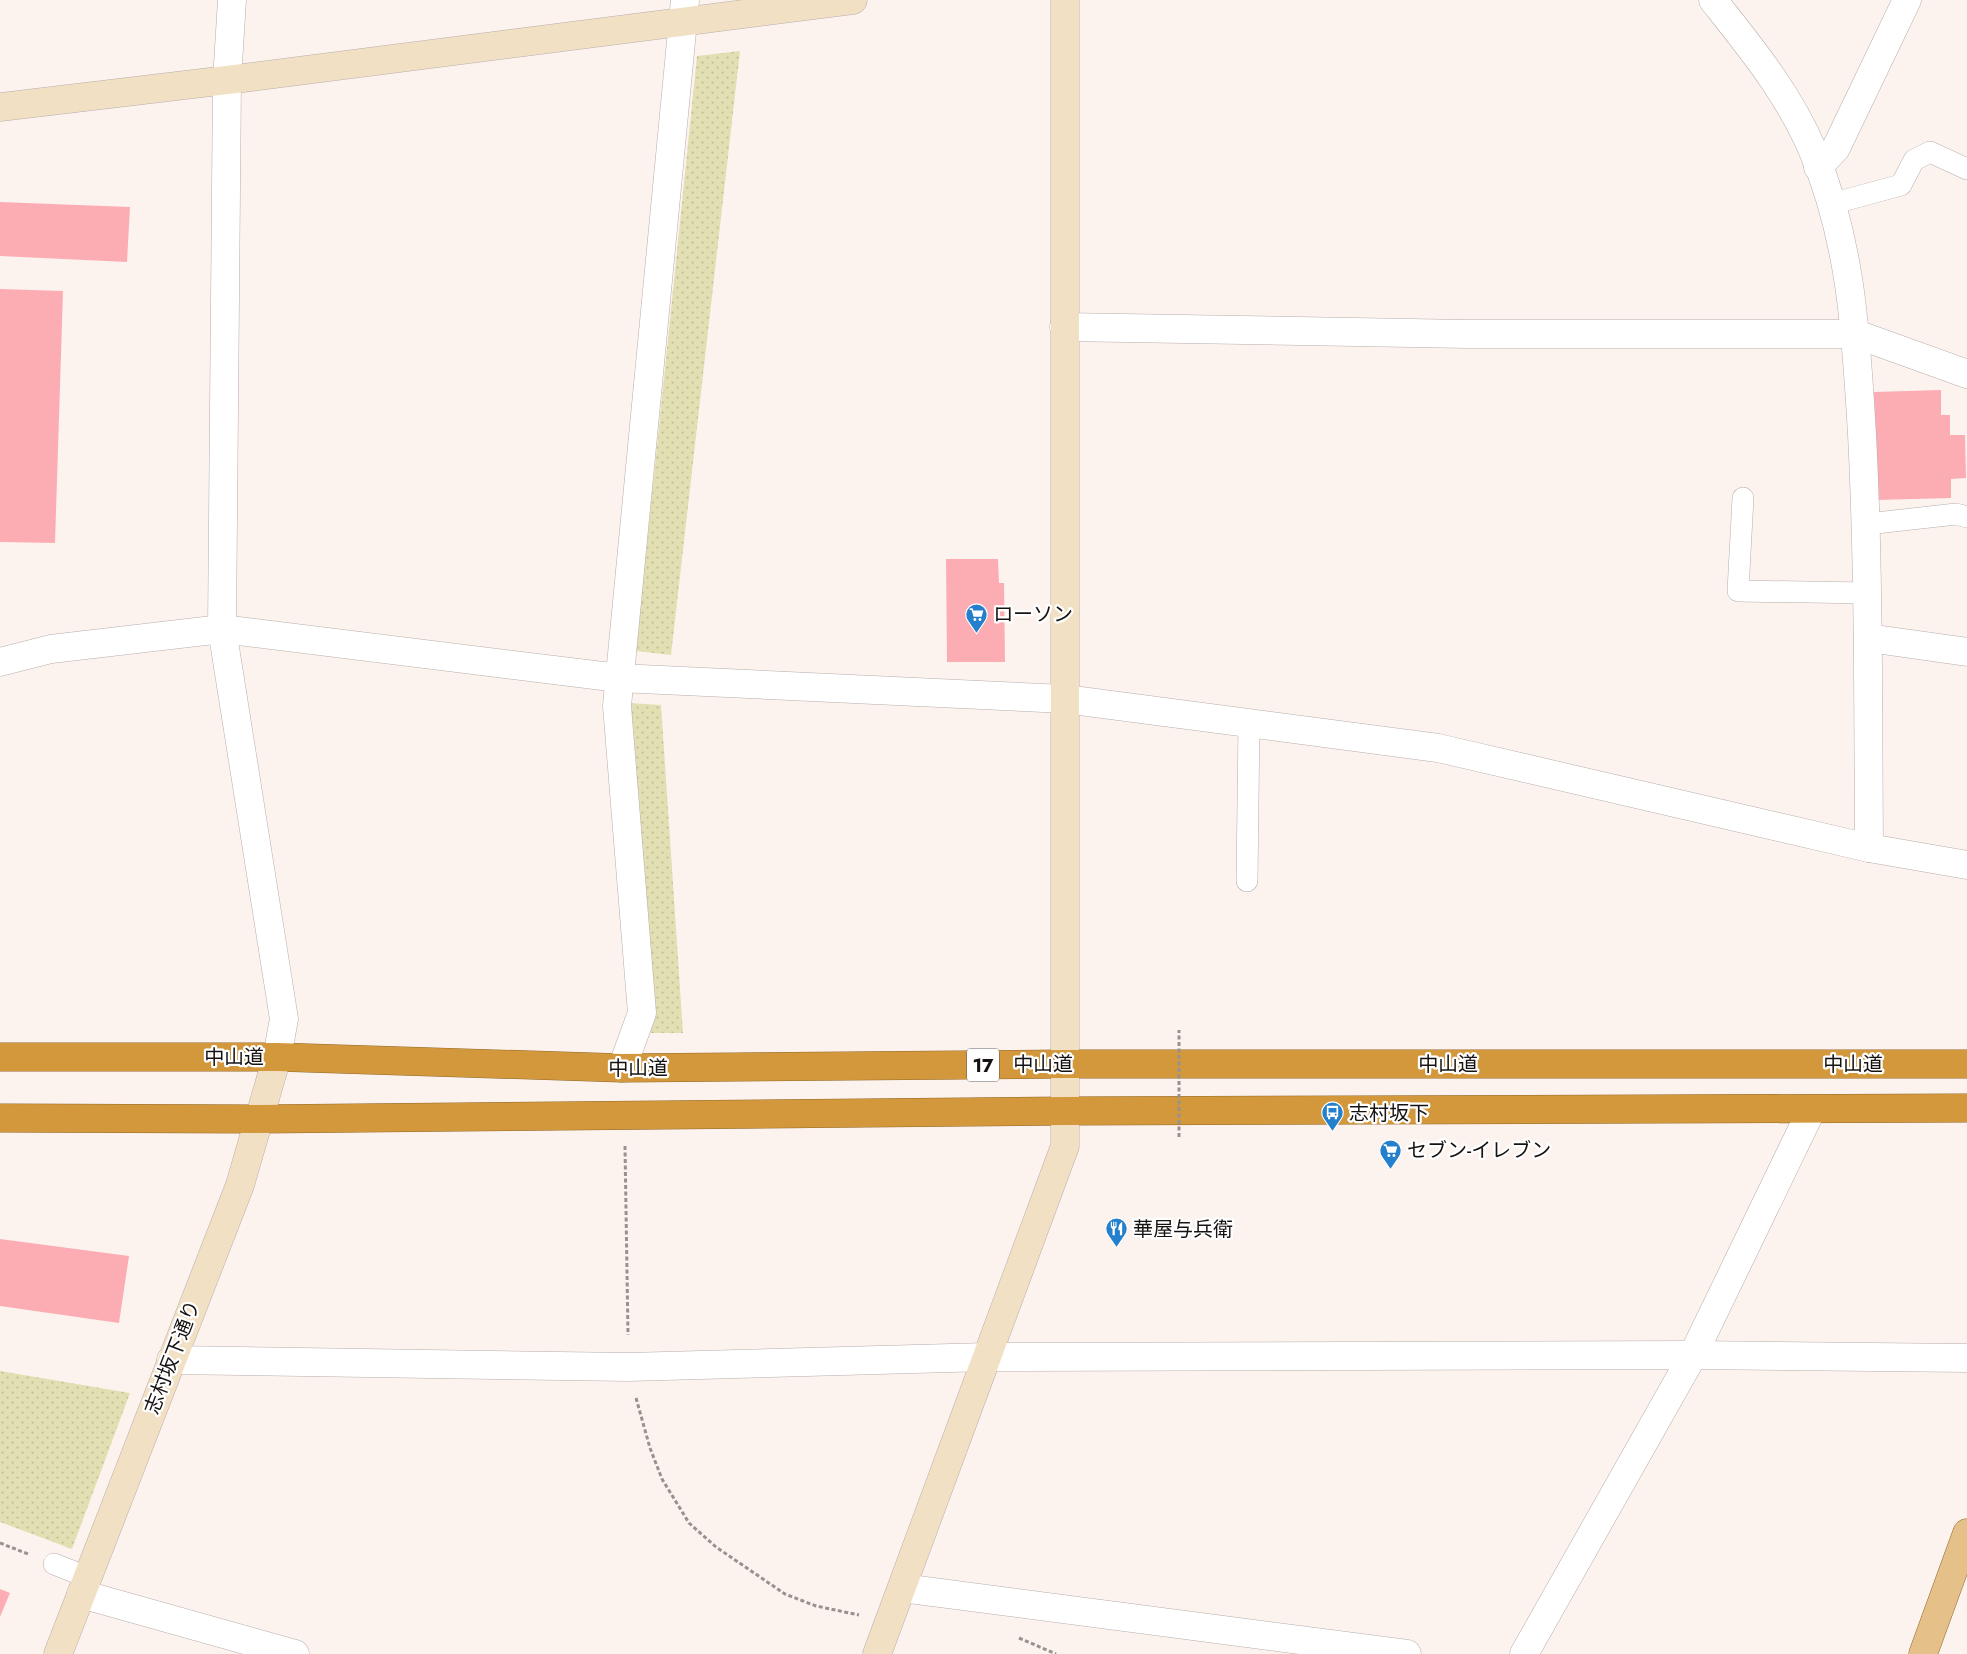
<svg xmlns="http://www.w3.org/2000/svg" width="1967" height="1654" font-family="Jost,'Noto Sans JP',sans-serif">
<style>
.grass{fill:url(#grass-dots)}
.building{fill:#fcadb4}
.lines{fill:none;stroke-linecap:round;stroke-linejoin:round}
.lane-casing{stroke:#b7aeab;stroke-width:22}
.street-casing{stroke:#b7aeab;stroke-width:29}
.secondary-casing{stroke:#b7aeab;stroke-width:29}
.primary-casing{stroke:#91692d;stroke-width:29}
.highway-casing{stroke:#91692d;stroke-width:29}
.path{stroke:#98928f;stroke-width:3;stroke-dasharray:4 2.5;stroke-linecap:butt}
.lane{stroke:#fff;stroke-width:21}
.street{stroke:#fff;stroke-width:28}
.secondary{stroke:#f2e0c4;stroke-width:28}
.primary{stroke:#e5c189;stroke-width:28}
.highway{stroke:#d3983b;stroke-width:28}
.path-bridge{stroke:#98928f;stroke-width:3;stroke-dasharray:4 2.5;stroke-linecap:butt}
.labels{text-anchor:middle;stroke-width:4.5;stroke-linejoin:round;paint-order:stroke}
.shield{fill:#fff;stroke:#5c5a59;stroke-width:1}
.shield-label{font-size:19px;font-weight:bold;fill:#161312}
.poi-label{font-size:20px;fill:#161312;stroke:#fff;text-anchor:start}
.street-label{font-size:20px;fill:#161312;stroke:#fff}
</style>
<defs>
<pattern id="grass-dots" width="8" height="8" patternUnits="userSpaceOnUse" patternTransform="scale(1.25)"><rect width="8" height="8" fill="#e2e0b3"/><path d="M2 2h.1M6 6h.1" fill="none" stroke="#c1bf99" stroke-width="1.8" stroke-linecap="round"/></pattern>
</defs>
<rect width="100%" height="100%" fill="#fcf3ef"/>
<!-- grass -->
<g class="grass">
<polygon points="740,51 671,655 636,651 697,56"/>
<polygon points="629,703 661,705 683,1033 651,1033"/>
<polygon points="0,1371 130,1393 72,1549 0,1522"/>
</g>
<!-- building -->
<g class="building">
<polygon points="0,202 130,207 127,262 0,256"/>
<polygon points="0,289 63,291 55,543 0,542"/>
<polygon points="1941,390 1941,415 1950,415 1950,435 1965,435 1966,478 1951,479 1951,498 1876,500 1874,392"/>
<polygon points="946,559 998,559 999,583 1004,583 1005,662 947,662"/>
<polygon points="0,1239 129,1256 119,1323 0,1306"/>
<polygon points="0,1589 10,1593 0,1617"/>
</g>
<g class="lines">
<defs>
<g id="lane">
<polyline points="1831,204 1901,185 1914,160 1930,152 1967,169"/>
<polyline points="1743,498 1738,591 1868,593"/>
<polyline points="1867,524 1956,514 1967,517"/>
<polyline points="1247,881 1249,723"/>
<polyline points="54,1564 87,1577"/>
</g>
<g id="street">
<polyline points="232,0 227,80 222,629 284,1019 277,1057"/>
<path d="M1713,0C1751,48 1789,94 1813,151C1852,244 1856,336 1862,434C1869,572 1868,710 1869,848"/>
<polyline points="1818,167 1836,148 1907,0"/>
<polyline points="1064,327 1467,334 1856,334 1967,374"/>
<polyline points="1868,638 1967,652"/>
<polyline points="0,662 51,649 222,629 619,678 1065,699 1438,748 1869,848 1967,865"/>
<polyline points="622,1068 642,1013 617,706 685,0"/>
<polyline points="171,1360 628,1367 987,1357 1693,1355 1967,1358"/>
<polyline points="902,1588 1407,1654"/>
<polyline points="81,1594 295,1654"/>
<polyline points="1524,1654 1693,1355 1812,1109"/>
</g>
<g id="secondary">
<polyline points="0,107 227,80 853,0"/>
<polyline points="58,1654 240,1185 277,1057"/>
<polyline points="877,1654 1065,1146 1065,0"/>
</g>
<polyline id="primary" points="1923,1654 1967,1533"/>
<g id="highway">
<polyline points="0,1057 277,1057 622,1068 1064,1064 1967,1064"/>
<polyline points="0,1118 259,1119 1065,1111 1967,1108"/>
</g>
</defs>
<!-- lane casing -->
<use href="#lane" class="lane-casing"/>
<!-- street casing -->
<use href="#street" class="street-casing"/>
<!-- secondary casing -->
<use href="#secondary" class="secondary-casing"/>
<!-- primary casing -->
<use href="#primary" class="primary-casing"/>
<!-- highway casing -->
<use href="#highway" class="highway-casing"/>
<!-- path -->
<g class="path">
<polyline points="625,1146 628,1335"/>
<polyline points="636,1398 650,1448 662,1479 689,1523 716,1547 785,1594 816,1606 859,1615"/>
<polyline points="0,1543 28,1554"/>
<polyline points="1019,1638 1056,1654"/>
</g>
<!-- lane -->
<use href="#lane" class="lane"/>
<!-- street -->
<use href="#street" class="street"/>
<!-- secondary -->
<use href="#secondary" class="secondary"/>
<!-- primary -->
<use href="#primary" class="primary"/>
<!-- highway -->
<use href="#highway" class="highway"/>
<!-- path-bridge -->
<polyline class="path-bridge" points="1179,1137 1179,1030"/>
</g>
<!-- icons -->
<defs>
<symbol id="supermarket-pin" viewBox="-11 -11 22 30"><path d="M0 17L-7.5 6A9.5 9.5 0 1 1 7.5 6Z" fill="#247fcc" stroke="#fff"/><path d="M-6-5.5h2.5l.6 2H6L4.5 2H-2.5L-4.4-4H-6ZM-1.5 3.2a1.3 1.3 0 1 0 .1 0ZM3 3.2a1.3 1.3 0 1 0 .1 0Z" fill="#fff"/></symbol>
<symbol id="bus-pin" viewBox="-11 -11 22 30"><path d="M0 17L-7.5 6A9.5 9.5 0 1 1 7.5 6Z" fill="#247fcc" stroke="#fff"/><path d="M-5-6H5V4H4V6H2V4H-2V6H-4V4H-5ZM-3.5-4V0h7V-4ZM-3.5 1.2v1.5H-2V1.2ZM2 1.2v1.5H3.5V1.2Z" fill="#fff"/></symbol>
<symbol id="restaurant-pin" viewBox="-11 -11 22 30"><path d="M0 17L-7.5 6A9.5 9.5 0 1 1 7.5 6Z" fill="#247fcc" stroke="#fff"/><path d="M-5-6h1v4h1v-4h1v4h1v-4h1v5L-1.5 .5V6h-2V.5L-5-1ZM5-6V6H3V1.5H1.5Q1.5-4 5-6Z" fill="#fff"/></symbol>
</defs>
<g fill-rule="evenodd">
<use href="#supermarket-pin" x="964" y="602" width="25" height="34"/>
<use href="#bus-pin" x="1320" y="1100" width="25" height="34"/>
<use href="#supermarket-pin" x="1378" y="1138" width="25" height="34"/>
<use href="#restaurant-pin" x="1104" y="1216" width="25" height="34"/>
</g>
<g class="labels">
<!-- shield labels -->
<rect class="shield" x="967" y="1048.5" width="32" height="33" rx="4"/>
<g class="shield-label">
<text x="983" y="1072">17</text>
</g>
<!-- poi labels -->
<g class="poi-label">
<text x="993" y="621">ローソン</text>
<text x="1349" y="1120">志村坂下</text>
<text x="1407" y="1157">セブン-イレブン</text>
<text x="1133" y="1236">華屋与兵衛</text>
</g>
<!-- street labels -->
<g class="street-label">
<text x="234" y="1064">中山道</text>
<text x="1043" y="1071">中山道</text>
<text x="1448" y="1071">中山道</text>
<text x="1853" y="1071">中山道</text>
<text x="638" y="1075">中山道</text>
<text transform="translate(172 1357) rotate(-69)" y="7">志村坂下通り</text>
</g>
</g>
</svg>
